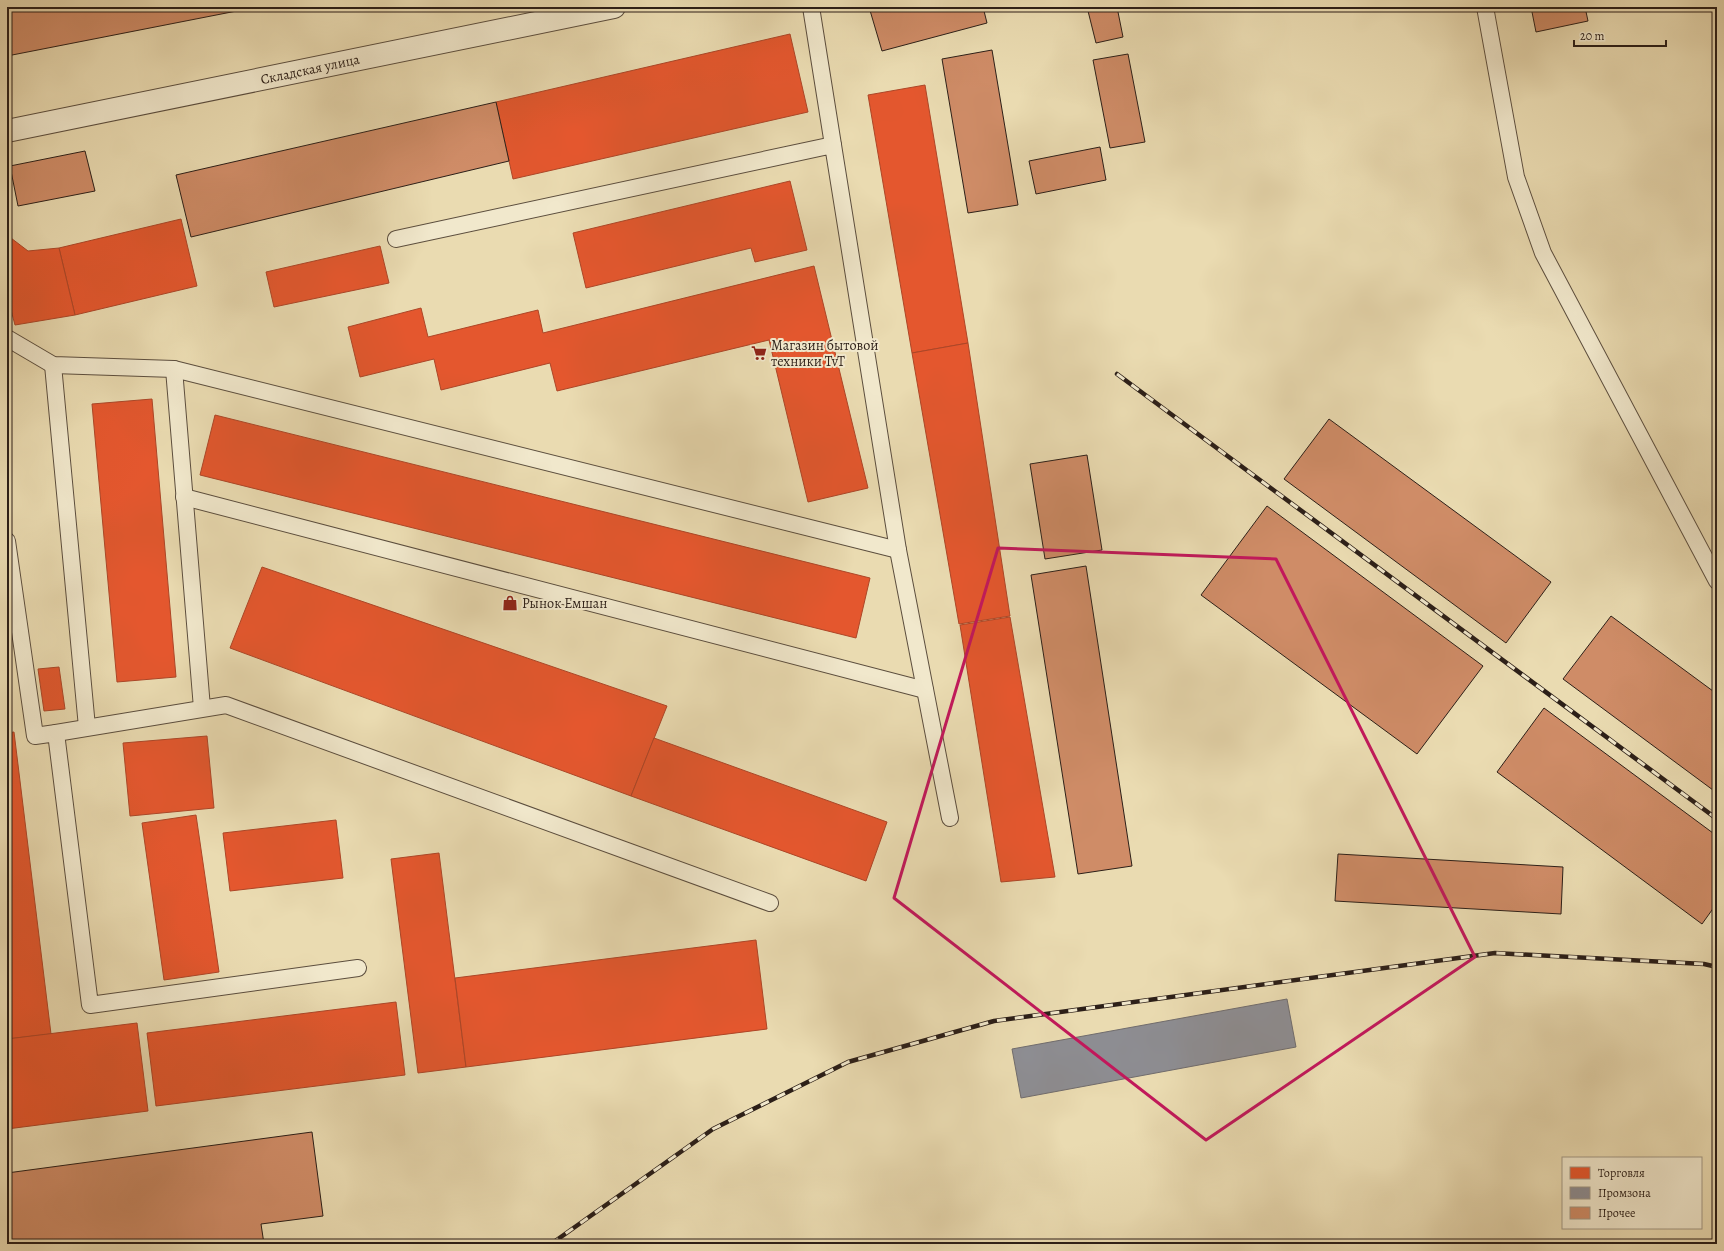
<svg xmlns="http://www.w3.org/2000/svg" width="1724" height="1251" font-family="Alegreya,serif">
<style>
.shops{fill:#e4572e;stroke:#ad4627}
.industry{fill:#8d8d92;stroke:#706c6d}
.building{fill:#cf8c67;stroke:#2c1f18}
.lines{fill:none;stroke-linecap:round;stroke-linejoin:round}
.service-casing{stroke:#5c4e3e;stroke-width:18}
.minor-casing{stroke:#5c4e3e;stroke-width:24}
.service{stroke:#f1e8cc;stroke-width:16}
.minor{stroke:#f1e8cc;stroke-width:22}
.rail-casing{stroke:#2c1f18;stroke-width:4.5}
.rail{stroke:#f1e8cc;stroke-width:3;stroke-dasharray:9;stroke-linecap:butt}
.marked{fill:none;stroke:#c2185b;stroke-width:3;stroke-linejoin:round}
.labels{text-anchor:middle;stroke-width:4;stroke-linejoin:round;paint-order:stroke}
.street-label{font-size:14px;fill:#2c1f18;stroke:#f1e8cc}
.poi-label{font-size:14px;fill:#2c1f18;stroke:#f1e8cc;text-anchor:start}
</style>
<rect width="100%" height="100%" fill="#eadbb1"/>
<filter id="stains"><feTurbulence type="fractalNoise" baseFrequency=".005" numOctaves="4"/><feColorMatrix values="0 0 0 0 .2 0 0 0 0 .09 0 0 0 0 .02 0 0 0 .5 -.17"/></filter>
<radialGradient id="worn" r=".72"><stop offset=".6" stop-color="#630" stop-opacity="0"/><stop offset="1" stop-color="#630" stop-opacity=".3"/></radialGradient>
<!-- shops -->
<g class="shops">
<polygon points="790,34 808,112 513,179 496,102"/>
<polygon points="925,85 968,343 912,353 868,95"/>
<polygon points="790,181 807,250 755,262 751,248 586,288 573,233"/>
<polygon points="181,219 197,286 75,315 59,248"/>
<polygon points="7,235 28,251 59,248 75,315 15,325 7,295"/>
<polygon points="380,246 389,283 274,307 266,272"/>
<polygon points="814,266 868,488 808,502 769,340 557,391 550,363 441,390 434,359 360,377 348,327 421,308 428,337 538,310 543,333"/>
<polygon points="968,343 1010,616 959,624 912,353"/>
<polygon points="152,399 176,677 117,682 92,404"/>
<polygon points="215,415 870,578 856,638 200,475"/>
<polygon points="262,567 667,706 631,796 230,648"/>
<polygon points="1010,617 1055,877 1001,882 960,625"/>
<polygon points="59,667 65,709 44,711 38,669"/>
<polygon points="14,732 51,1034 7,1039 7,733"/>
<polygon points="207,736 214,808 130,816 123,743"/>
<polygon points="654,738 887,822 866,881 631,796"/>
<polygon points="196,815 219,972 164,980 142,823"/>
<polygon points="336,820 343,878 230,891 223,833"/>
<polygon points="439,853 466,1067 418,1073 391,859"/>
<polygon points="756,940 767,1029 466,1067 455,978"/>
<polygon points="396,1002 405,1075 156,1106 147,1033"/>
<polygon points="137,1023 148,1111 7,1129 7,1039"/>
</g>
<!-- industry -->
<polygon class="industry" points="1287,999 1296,1047 1021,1098 1012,1049"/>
<!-- building -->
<g class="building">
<polygon points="7,7 257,7 7,56"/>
<polygon points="869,7 983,7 987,23 882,51"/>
<polygon points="1087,7 1117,7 1123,37 1096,43"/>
<polygon points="1531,7 1585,7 1588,21 1536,32"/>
<polygon points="992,50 1018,205 968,213 942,59"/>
<polygon points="1128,54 1145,142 1110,148 1093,60"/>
<polygon points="496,102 509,161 191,237 176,175"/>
<polygon points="1100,147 1106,180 1036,194 1029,161"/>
<polygon points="85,151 95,191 18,206 10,166"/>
<polygon points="1717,299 1717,312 1715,300"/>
<polygon points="1329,419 1551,582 1506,643 1284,479"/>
<polygon points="1087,455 1102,550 1045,559 1030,464"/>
<polygon points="1267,506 1483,666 1417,754 1201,595"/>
<polygon points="1086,566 1132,866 1078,874 1031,575"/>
<polygon points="1611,616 1717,694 1717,793 1563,679"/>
<polygon points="1544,708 1717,836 1717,903 1702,924 1497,772"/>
<polygon points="1338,854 1563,867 1561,914 1335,901"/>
<polygon points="312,1132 323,1216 261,1224 264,1244 7,1244 7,1173"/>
</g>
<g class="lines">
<defs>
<g id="service">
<polyline points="811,7 833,145"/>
<polyline points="1485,7 1516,177 1543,253 1717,581"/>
<polyline points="396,239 833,145 898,550 950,818"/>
<polyline points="7,338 53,365 174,369 898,550"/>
<polyline points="53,365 87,727"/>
<polyline points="174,369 202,708"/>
<polyline points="184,497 925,690"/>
<polyline points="7,541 35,736 56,733 90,1005 358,968"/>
<polyline points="56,733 226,705 770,903"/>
</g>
<polyline id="minor" points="7,131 614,7"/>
</defs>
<!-- service casing -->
<use href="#service" class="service-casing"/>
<!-- minor casing -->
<use href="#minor" class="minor-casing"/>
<!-- service -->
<use href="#service" class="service"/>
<!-- minor -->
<use href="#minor" class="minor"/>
<defs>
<g id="rail">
<polyline points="1117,374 1717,819"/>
<polyline points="551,1244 713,1129 848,1062 994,1021 1495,953 1704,964 1717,967"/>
</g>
</defs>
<!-- rail casing -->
<use href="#rail" class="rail-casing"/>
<!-- rail -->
<use href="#rail" class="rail"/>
</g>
<!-- marked area -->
<path class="marked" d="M998,548L1276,559L1475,957L1206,1140L894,898Z"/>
<!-- icons -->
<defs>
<symbol id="supermarket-bare" viewBox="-9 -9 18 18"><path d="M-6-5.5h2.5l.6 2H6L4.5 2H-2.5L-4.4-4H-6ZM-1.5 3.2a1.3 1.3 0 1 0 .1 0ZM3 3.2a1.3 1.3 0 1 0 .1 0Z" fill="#8f2418" stroke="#f1e8cc" stroke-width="2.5" paint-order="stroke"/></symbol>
<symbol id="shop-bare" viewBox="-9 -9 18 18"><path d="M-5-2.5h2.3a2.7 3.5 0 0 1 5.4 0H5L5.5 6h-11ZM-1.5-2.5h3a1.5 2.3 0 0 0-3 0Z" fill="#8f2418" stroke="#f1e8cc" stroke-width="2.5" paint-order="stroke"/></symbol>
</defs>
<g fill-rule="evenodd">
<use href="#supermarket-bare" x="748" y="342" width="22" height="22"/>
<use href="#shop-bare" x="499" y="592" width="22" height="22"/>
</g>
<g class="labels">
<!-- street labels -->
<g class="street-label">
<text transform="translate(310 69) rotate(-12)" y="5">Складская улица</text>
</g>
<!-- poi labels -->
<g class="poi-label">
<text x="771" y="350">Магазин бытовой<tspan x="771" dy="16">техники TvT</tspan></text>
<text x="522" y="608">Рынок Емшан</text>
</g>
</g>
<!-- margin -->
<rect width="1724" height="1251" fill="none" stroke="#eadbb1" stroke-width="24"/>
<rect x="8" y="8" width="1708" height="1235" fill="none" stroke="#2c1f18" stroke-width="2"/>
<rect x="12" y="12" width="1700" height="1227" fill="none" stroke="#2c1f18"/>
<!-- legend -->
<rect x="1562" y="1157" width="140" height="72" fill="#f1e8cc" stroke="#a29884"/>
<rect x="1570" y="1167" width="20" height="12" fill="#e4572e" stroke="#a29884"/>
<text x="1598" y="1177" font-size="12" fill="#2c1f18">Торговля</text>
<rect x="1570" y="1187" width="20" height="12" fill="#8d8d92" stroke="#a29884"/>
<text x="1598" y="1197" font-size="12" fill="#2c1f18">Промзона</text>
<rect x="1570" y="1207" width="20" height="12" fill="#cf8c67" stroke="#a29884"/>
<text x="1598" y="1217" font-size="12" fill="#2c1f18">Прочее</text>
<!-- scale -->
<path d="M1574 40v6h92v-6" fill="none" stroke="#2c1f18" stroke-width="2"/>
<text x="1580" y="40" font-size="12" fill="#2c1f18" stroke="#f1e8cc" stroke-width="3" paint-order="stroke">20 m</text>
<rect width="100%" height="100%" filter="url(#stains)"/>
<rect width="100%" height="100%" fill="url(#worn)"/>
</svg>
